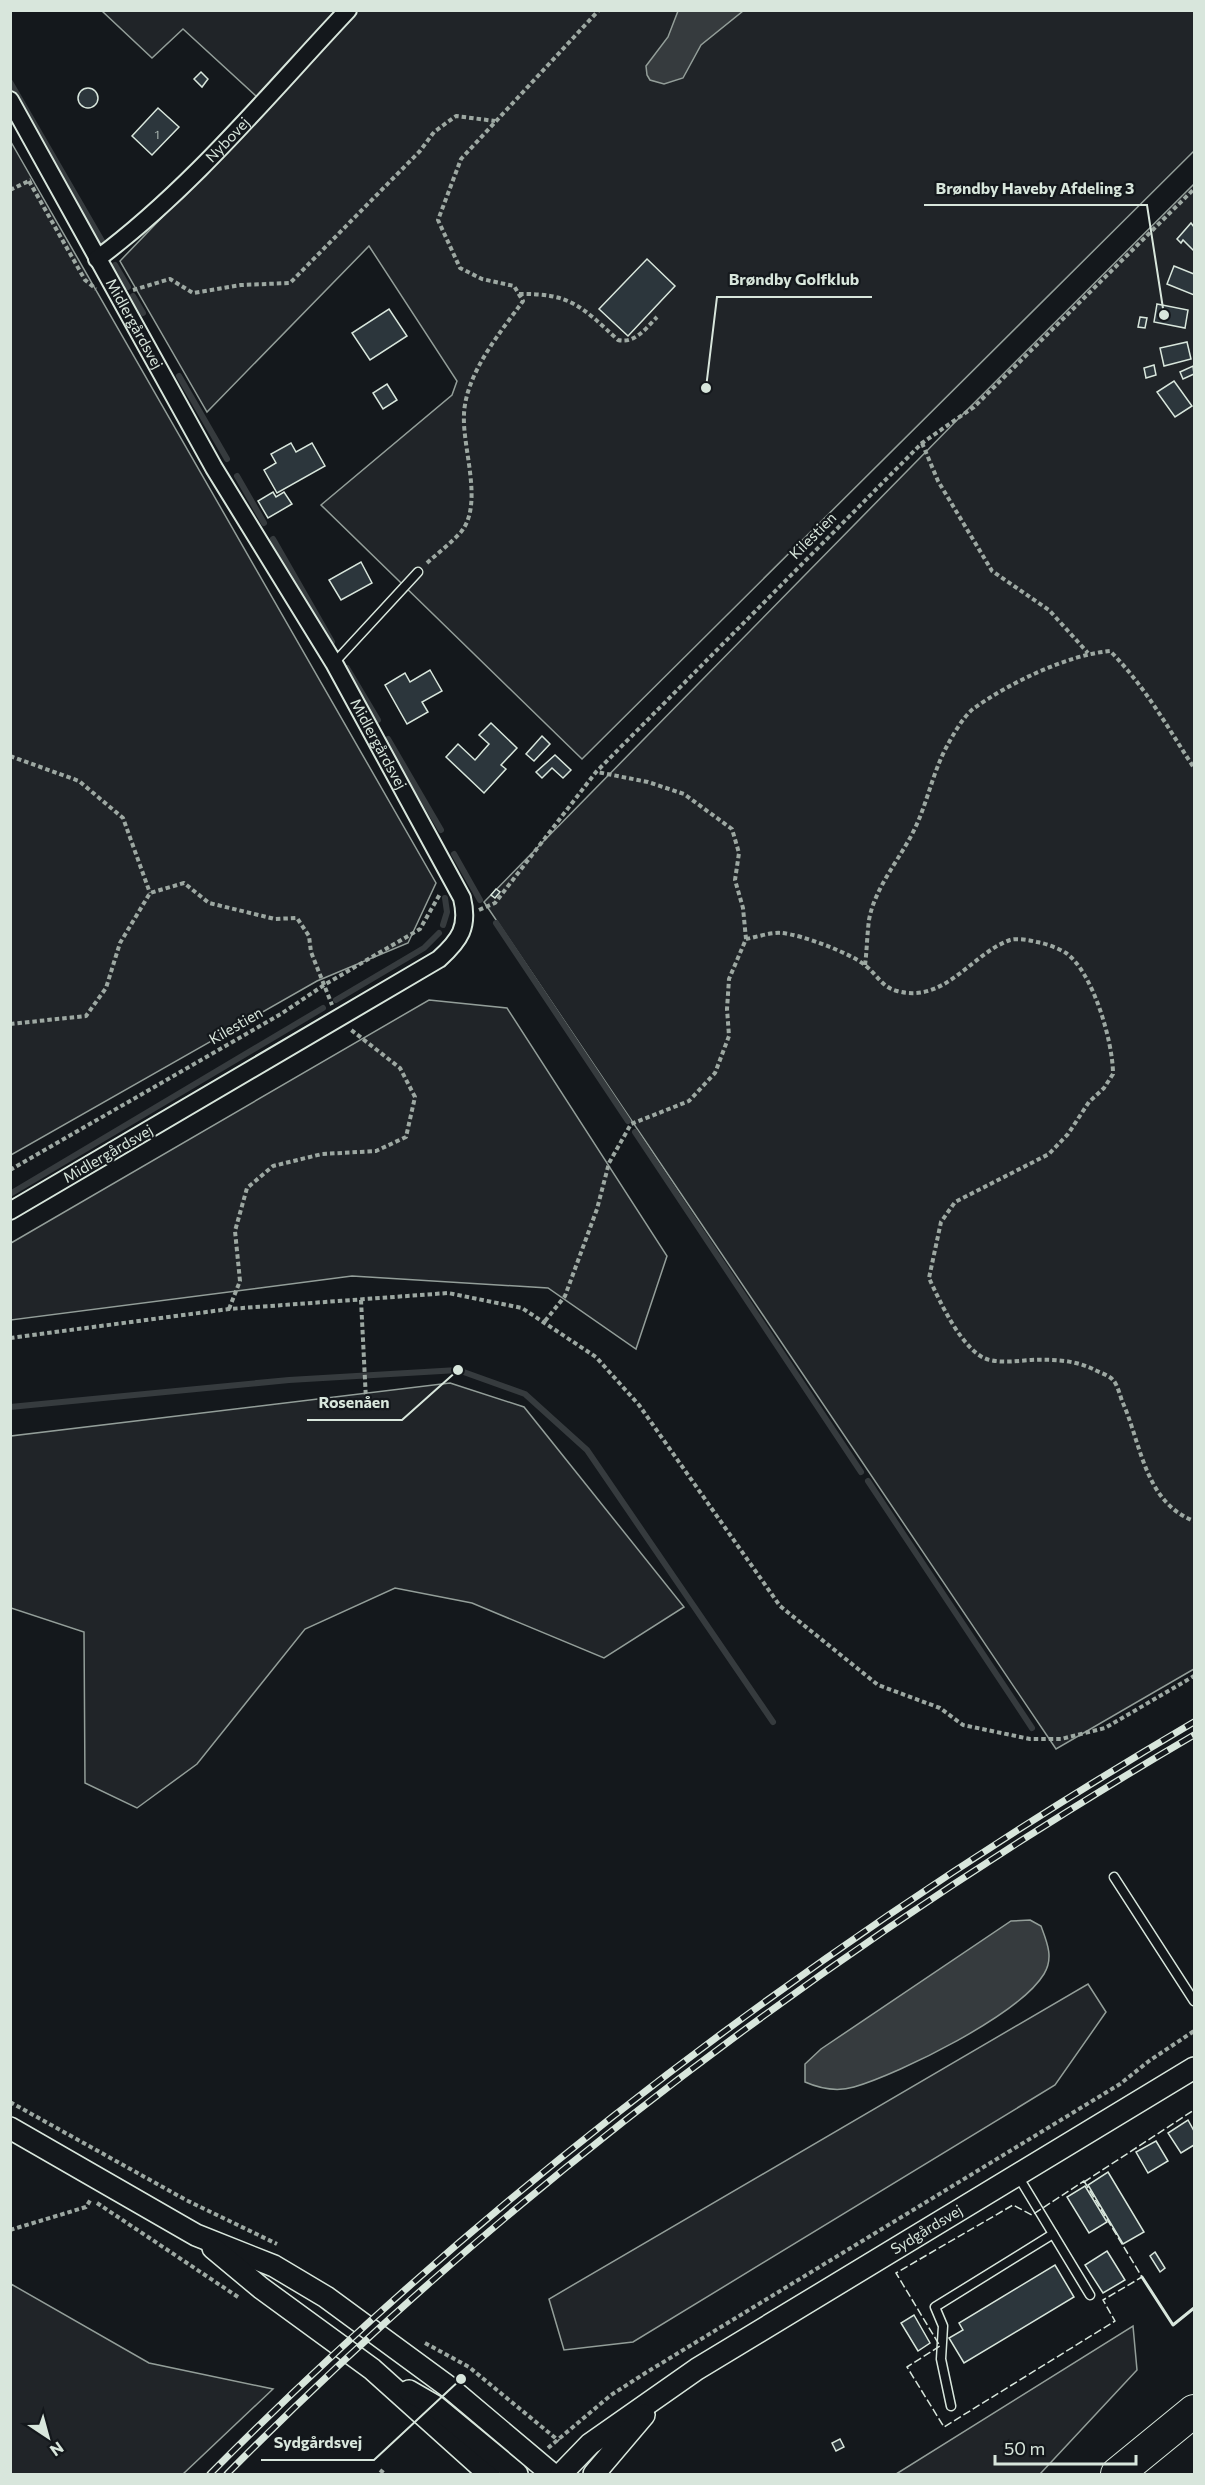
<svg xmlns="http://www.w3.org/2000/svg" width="1205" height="2485" font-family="Commissioner,sans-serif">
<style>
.green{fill:#202428;stroke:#939e99;stroke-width:1.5}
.water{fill:#363b3e;stroke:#939e99;stroke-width:1.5}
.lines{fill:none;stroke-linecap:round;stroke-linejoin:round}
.stream{stroke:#363b3e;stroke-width:6}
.building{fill:#2c363c;stroke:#d8e6dc;stroke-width:1.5}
.service-casing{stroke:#d8e6dc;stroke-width:11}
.minor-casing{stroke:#d8e6dc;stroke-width:20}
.tertiary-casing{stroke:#d8e6dc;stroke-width:24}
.motorway-casing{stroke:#d8e6dc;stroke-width:34}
.path{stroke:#9da8a2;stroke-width:4;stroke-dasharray:4.5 3;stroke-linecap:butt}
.service{stroke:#14181c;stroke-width:8}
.minor{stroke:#14181c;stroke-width:16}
.tertiary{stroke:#14181c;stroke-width:21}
.motorway{stroke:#14181c;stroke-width:32}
.rail-casing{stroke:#d8e6dc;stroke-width:7}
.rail{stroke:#14181c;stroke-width:4.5;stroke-dasharray:14;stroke-linecap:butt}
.fence{stroke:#d8e6dc;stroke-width:1.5;stroke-dasharray:8 3;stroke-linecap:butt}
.wall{stroke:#d8e6dc;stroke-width:3}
.labels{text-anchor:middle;stroke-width:4.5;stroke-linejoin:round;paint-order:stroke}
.number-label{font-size:12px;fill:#adbab4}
.street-label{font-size:15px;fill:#d8e6dc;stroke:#14181c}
.leader{fill:none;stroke:#d8e6dc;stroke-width:2}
.callout-dot{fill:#d8e6dc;stroke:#14181c;stroke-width:2}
.callout-label{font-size:16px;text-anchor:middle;font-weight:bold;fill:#d8e6dc;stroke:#14181c;stroke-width:4.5;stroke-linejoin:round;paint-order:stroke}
</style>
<rect width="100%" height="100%" fill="#14181c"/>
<!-- green -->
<g class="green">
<polygon points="102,11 1194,11 1194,151 582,759 321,505 452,395 457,381 369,246 207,412 120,261 268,107 183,29 152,58"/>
<polygon points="11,142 436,883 408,943 317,981 11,1155"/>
<polygon points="1194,184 1194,1669 1056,1749 484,902 963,414"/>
<polygon points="429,1000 507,1008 667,1256 636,1349 548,1288 352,1276 11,1320 11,1243"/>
<polygon points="450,1383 524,1407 684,1607 604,1658 472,1603 395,1588 305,1629 197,1764 137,1808 85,1783 84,1632 11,1608 11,1436"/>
<polygon points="1088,1984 1106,2012 1055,2085 633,2342 564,2350 549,2299"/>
<polygon points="11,2284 149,2363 273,2389 183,2474 11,2474"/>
<polygon points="1133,2326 1137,2370 1040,2474 896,2474"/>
</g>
<!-- water -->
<g class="water">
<polygon points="678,11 743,11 701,45 683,78 664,84 650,80 647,75 646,66 668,37"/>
<path d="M1030,1920L1041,1926C1047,1942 1054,1958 1044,1974C1019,2015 901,2073 854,2087C837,2092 821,2089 805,2082V2064L821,2049L1011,1921Z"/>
</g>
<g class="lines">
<!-- stream -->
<g class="stream">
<polyline points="10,82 102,241"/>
<polyline points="115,265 128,287"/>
<polyline points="133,296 143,313"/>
<polyline points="179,376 227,459"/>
<polyline points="237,476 264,523"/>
<polyline points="273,539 332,642"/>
<polyline points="347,668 378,720"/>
<polyline points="388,739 441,830"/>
<polyline points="454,854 480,900"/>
<polyline points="496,923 628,1121"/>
<polyline points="443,925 447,912 445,898"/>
<polyline points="336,1000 424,948 439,933"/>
<polyline points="635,1132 861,1472"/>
<polyline points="10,1194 323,1008"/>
<polyline points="10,1407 289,1380 458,1370 525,1394 587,1450 773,1722"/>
<polyline points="868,1481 1032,1728"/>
</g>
</g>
<!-- building -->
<g class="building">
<polygon points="201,72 208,79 202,87 194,79"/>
<circle cx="88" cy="98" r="10"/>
<polygon points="158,108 179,127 152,155 132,136"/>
<polygon points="1191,223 1194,227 1194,251 1183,240 1181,243 1177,239"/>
<polygon points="647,259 675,286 628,336 599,309"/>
<polygon points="1174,266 1194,274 1194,295 1167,284"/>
<polygon points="1157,304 1188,310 1185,328 1154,322"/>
<polygon points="389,309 407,336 370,360 352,333"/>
<polygon points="1140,317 1147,318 1145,328 1138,327"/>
<polygon points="1187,342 1191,359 1164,366 1160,348"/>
<polygon points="1154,365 1156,375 1146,378 1144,368"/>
<polygon points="1193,366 1194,374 1183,379 1180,372"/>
<polygon points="1174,381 1192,406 1175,417 1157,392"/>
<polygon points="387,384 397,400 383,409 373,393"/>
<polygon points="291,443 296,452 312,443 325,466 277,493 264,470 276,463 271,454"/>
<polygon points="273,492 276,497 284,492 292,504 268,518 258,501"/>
<polygon points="361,562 372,583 341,600 329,580"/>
<polygon points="430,670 442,691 422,702 428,712 407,724 385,685 405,673 410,682"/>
<polygon points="491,723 517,748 501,765 506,769 484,793 446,757 458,744 475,760 489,744 479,735"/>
<polygon points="542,736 550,744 534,761 526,754"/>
<polygon points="555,755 571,770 563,778 552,768 542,778 536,772"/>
<polygon points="496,889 500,892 495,898 491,895"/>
<polygon points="1188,2120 1194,2131 1194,2145 1181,2153 1168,2133"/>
<polygon points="1156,2141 1168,2161 1148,2173 1136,2152"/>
<polygon points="1108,2172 1144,2232 1123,2244 1088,2185"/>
<polygon points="1085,2186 1107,2222 1089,2233 1067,2197"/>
<polygon points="1107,2251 1125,2280 1103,2293 1085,2265"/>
<polygon points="1155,2252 1165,2268 1160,2272 1150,2256"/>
<polygon points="1055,2265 1074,2297 964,2363 949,2338 963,2330 959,2323"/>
<polygon points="914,2315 930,2343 918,2351 901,2323"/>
<polygon points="840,2439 844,2447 836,2451 832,2443"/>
</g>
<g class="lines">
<defs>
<g id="service">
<polyline points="334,663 418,572"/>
<polyline points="1114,1877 1194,2001"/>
<polyline points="1018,2176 1090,2295"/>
<polyline points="951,2406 941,2359 943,2326 935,2307 1053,2234"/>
</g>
<g id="minor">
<path id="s1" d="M10,100L214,468L334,663L462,898C469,927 460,940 439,959L10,1211"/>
<path id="s2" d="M97,259C191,189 268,95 348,10"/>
</g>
<g id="tertiary">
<polyline points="10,2128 196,2235 274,2266 326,2297 450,2388 552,2474"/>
<polyline points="213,2248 261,2288 372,2369 489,2474"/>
<polyline points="409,2391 435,2406 517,2474"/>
<path id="s3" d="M561,2474L590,2444L697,2369L1194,2068"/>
<polyline points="594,2474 644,2415"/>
</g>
<polyline id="motorway" points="1117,2474 1194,2411"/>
</defs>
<!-- service casing -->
<use href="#service" class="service-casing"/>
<!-- minor casing -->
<use href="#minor" class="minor-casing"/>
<!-- tertiary casing -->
<use href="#tertiary" class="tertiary-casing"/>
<!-- motorway casing -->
<use href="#motorway" class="motorway-casing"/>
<!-- path -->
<g class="path">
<polyline points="29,181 85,280 96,289"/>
<polyline points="10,190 31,180"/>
<polyline points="133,290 170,279 193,293 241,285 290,283 420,151 434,132 456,116 495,121"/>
<path d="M519,294C571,293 582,307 618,340C635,344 646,328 657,317"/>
<polyline points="922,443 938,481 992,571 1049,610 1088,653"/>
<path d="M427,563C438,553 451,543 461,532C484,504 462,448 464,414C466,373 500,333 523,301L514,286L482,279L460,268L438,220L461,159L599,10"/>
<polyline points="10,756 79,781 123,818 150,893"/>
<polyline points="479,910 495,903 596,772 922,443 974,407 1194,189"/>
<path d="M746,939C757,937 771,932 782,933C802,935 851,953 866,966C878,976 882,987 897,991C945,1004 971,954 1010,940C1017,938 1029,940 1037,942C1047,944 1058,948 1066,953C1093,972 1113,1042 1113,1074L1104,1088L1089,1102L1068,1134L1049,1154L955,1202L941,1222L929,1278C939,1300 964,1355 990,1360C1003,1363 1017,1361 1031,1360C1052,1359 1074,1360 1093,1369C1098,1372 1109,1375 1113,1380C1117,1384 1120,1395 1122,1401C1141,1442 1144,1502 1194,1521"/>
<path d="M865,965C867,950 867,935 869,920C875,886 902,857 916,826C928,800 933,772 947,746C953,735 963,717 973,709C1009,683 1067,655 1110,651C1145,686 1168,728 1194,768"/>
<polyline points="10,1024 86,1016 106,988 120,943 150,893 184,883 209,903 275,919 297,918 309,936 311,952 332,1005"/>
<polyline points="10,1170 281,1014 324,985 420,929 440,894"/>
<polyline points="361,1300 366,1400"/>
<polyline points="229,1309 240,1281 235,1231 247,1188 273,1166 322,1154 376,1151 406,1137 415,1097 400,1068 350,1029"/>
<polyline points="545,1321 565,1296 597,1209 609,1163 631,1124 689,1101 715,1073 729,1036 727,1009 729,979 746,939 743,908 735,880 739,853 732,829 684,794 648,782 597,772"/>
<polyline points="10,1338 229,1309 448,1293 522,1308 596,1357 639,1405 780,1606 878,1685 940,1708 963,1725 1030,1739 1061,1739 1105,1728 1194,1676"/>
<polyline points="10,2102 186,2200 277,2244"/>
<polyline points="97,2203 238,2297"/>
<polyline points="10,2230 86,2207 91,2199"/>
<polyline points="425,2343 469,2367 559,2441"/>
<polyline points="548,2448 611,2395 647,2372 1120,2084 1149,2061 1194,2031"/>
<polyline points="380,2470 385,2474"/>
</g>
<!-- service -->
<use href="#service" class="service"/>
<!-- minor -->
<use href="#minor" class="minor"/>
<!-- tertiary -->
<use href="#tertiary" class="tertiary"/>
<!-- motorway -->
<use href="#motorway" class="motorway"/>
<defs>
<g id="rail">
<path d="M210,2474C502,2180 837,1932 1194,1722"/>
<path d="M227,2474C513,2185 843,1941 1194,1735"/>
</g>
</defs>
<!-- rail casing -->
<use href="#rail" class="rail-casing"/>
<!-- rail -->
<use href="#rail" class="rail"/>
<!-- fence -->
<g class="fence">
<polygon points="1084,2181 1142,2277 1103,2300 1115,2321 944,2427 907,2367 940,2346 896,2273 1013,2205 1032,2215"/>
<polyline points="1084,2182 1194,2110"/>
</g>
<!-- wall -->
<polyline class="wall" points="1142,2277 1173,2325 1194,2308"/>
</g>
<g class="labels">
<!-- number labels -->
<g class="number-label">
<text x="157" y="139">1</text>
</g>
<!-- street labels -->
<g class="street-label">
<text dy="5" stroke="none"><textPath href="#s2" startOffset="177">Nybovej</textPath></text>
<text dy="5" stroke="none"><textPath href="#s1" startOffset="256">Midlergårdsvej</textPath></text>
<text transform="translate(813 536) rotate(-45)" y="5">Kilestien</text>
<text dy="5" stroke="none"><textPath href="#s1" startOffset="742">Midlergårdsvej</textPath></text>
<text transform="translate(236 1026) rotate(-30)" y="5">Kilestien</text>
<text transform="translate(108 1154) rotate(-30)" y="5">Midlergårdsvej</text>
<text dy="5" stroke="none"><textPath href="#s3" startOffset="441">Sydgårdsvej</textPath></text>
</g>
</g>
<!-- callouts -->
<path class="leader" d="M1164 315L1147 205H924M706 388L717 297H872M458 1370L402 1420H307M461 2379L374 2460H261"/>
<g class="callout-dot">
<circle cx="1164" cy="315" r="6"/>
<circle cx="706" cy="388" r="6"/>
<circle cx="458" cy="1370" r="6"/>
<circle cx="461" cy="2379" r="6"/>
</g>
<g class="callout-label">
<text x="1035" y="194">Brøndby Haveby Afdeling 3</text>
<text x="794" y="285">Brøndby Golfklub</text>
<text x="354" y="1408">Rosenåen</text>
<text x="318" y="2448">Sydgårdsvej</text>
</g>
<!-- border -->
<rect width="1205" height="2485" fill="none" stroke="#d8e6dc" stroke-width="24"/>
<!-- north arrow -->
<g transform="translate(48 2437) rotate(144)" stroke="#14181c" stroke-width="4.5" paint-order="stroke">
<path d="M0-4.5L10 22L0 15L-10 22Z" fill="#d8e6dc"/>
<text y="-9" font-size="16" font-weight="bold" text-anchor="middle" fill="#d8e6dc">N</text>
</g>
<!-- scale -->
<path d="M995 2455v9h141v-9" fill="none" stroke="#d8e6dc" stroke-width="3"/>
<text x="1004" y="2455" font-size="18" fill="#d8e6dc" stroke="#14181c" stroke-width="4.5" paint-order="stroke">50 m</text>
</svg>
